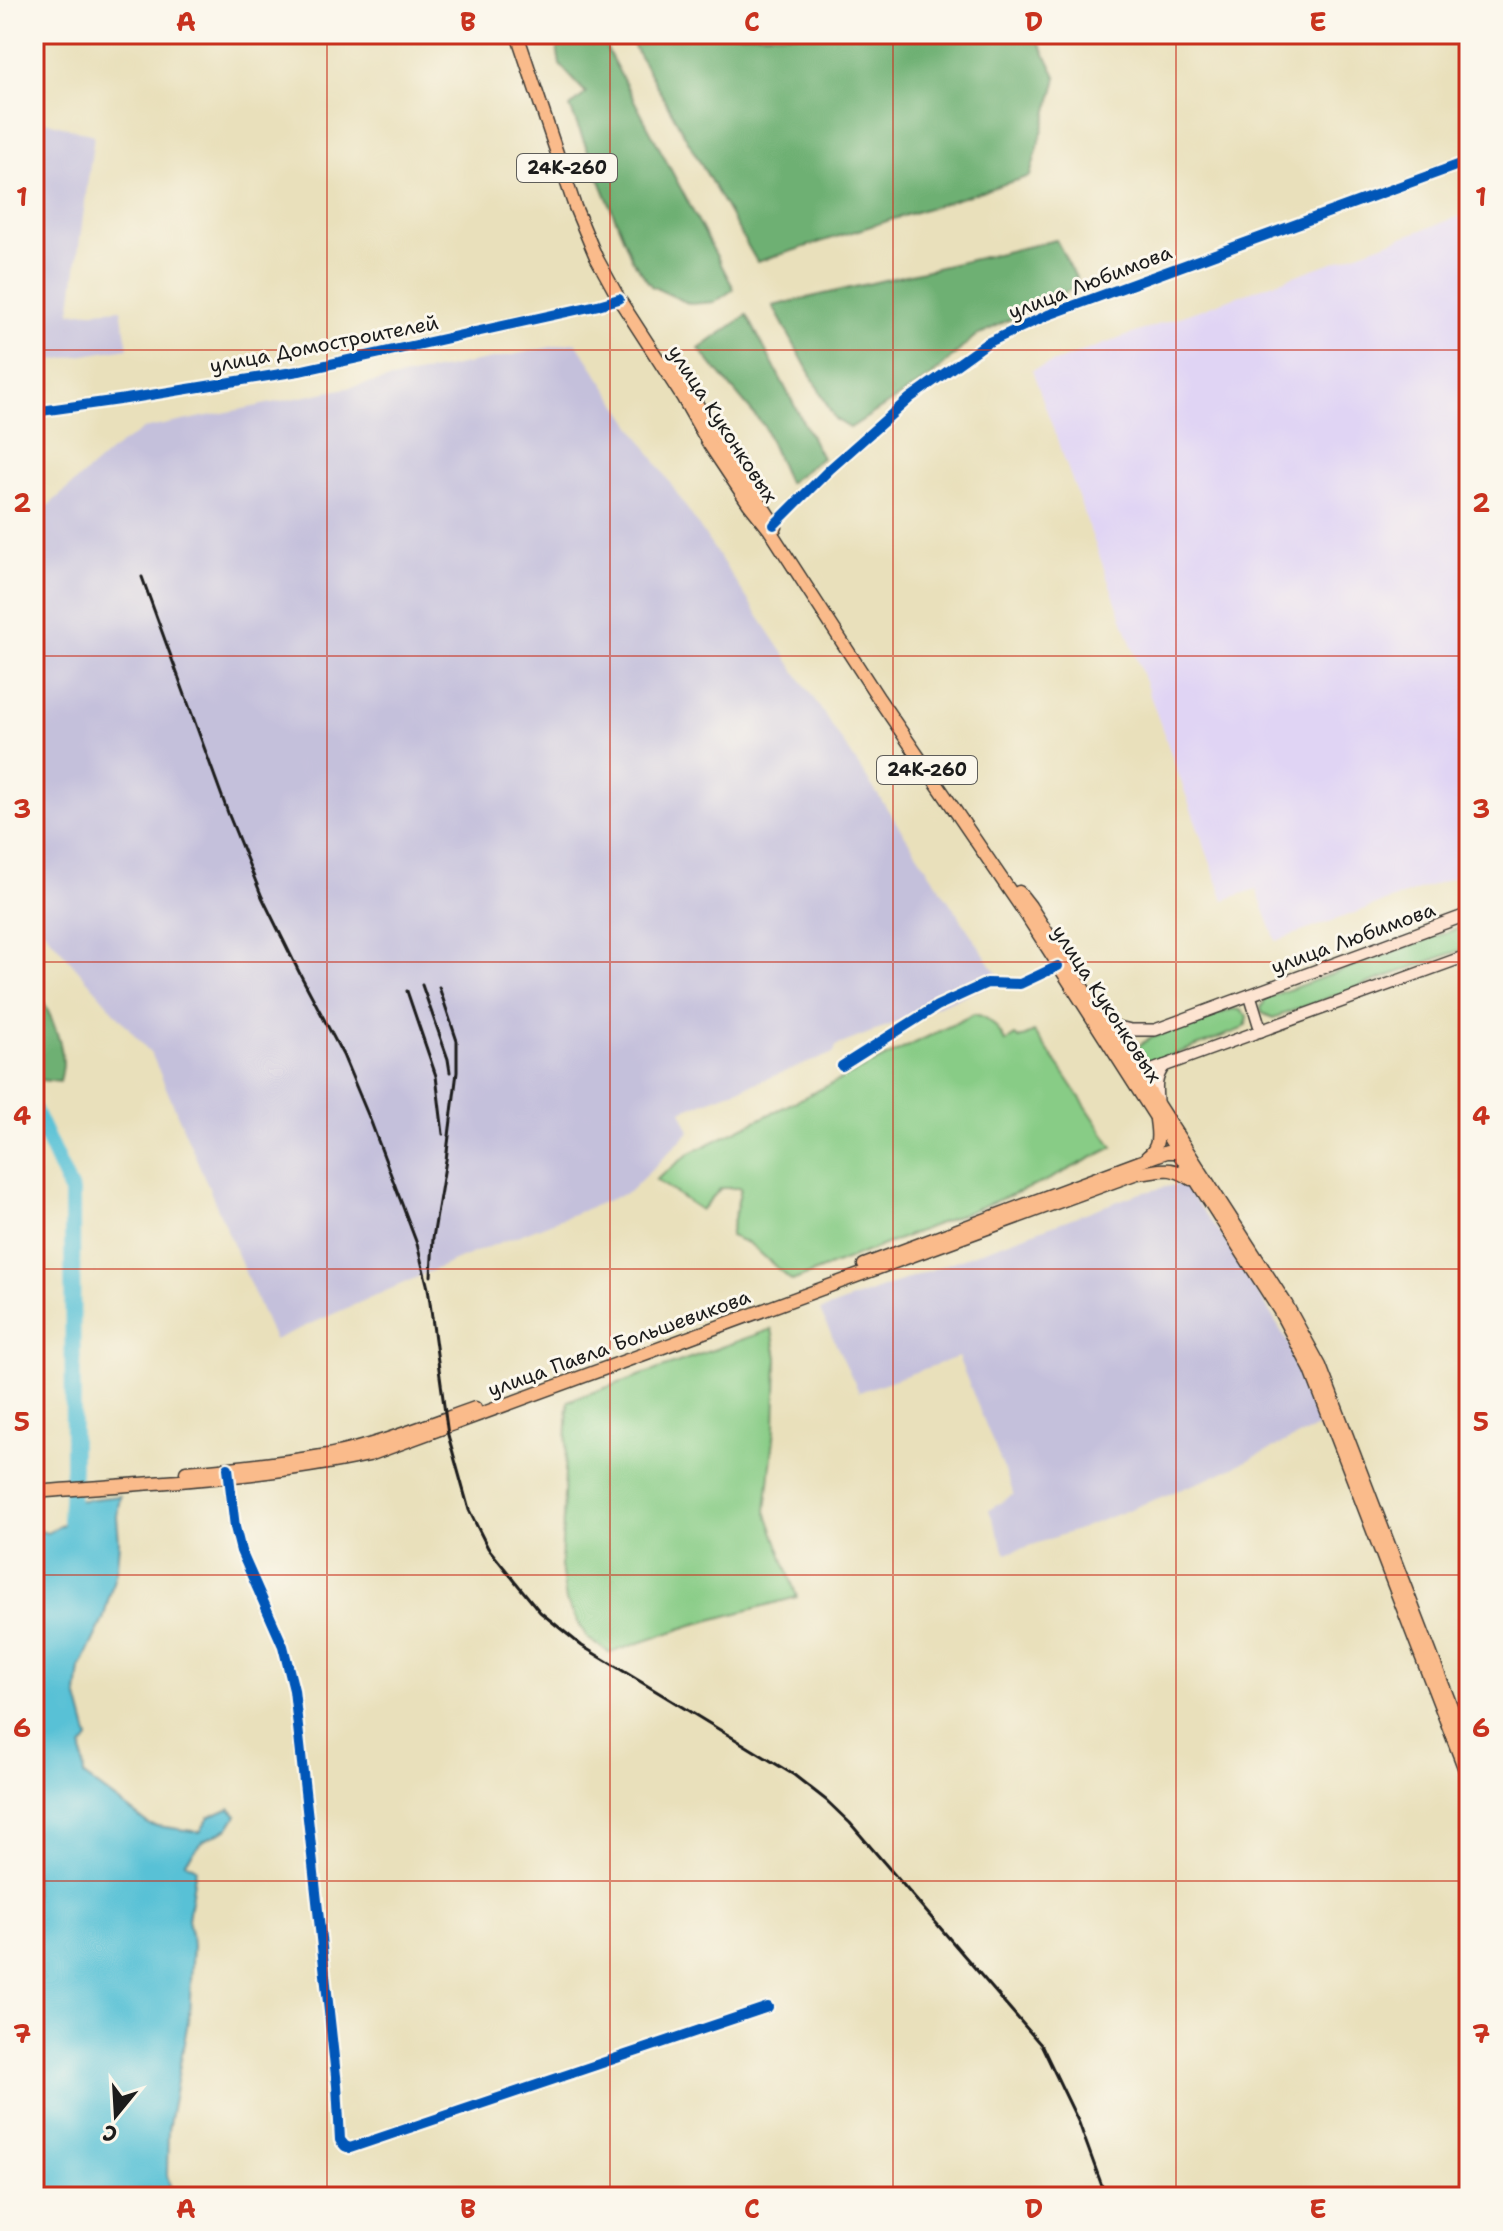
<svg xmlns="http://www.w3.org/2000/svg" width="1503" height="2231" font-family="'Shantell Sans',sans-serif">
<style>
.built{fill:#e0d4f4}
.industrial{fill:#c4c0db}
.green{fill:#88cc86;stroke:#527451;stroke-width:2}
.forest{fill:#6eb073;stroke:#456648;stroke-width:2}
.water{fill:#59c1d6;stroke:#3a6e79;stroke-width:2}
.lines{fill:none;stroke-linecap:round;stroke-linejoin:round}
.river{stroke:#59c1d6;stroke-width:16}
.minor-casing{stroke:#3b3934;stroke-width:11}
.secondary-casing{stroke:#3b3934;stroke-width:14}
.primary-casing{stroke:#3b3934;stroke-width:15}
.minor{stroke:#fff;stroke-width:8}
.secondary{stroke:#fde4d1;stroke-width:11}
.primary{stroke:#fabb8b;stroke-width:12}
.rail{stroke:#1c1c1c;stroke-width:3}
.cycleway-casing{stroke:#fbf7ec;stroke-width:15}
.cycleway{stroke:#0057b8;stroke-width:10}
.grid{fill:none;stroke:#c8321e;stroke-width:2;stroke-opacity:0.55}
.labels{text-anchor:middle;stroke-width:6;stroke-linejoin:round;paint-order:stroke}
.shield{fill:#fbf7ec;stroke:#5f5e5a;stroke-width:2}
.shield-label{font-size:18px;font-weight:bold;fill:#1c1c1c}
.street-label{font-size:20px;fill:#1c1c1c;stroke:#fbf7ec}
.neatline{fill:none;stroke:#c8321e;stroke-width:3}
.grid-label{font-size:26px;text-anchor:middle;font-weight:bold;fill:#c8321e}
</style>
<rect width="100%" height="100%" fill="#fbf7ec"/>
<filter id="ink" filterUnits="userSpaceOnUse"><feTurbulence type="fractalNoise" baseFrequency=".0125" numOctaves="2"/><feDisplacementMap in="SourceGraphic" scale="16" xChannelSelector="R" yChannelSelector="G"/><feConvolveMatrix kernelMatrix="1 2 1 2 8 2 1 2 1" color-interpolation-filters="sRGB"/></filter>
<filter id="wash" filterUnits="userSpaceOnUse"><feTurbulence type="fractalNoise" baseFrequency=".006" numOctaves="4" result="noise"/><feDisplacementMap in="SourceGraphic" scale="32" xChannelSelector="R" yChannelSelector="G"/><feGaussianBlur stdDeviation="1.8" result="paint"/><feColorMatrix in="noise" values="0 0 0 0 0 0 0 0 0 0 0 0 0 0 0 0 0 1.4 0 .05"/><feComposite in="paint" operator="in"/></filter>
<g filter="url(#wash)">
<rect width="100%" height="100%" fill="#e9e0bb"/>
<!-- built -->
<polygon class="built" points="1469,213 1469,872 1276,941 1256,889 1224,900 1032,370"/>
<!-- industrial -->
<g class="industrial">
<polygon points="34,118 94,135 70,313 121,309 128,348 34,363"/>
<polygon points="576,342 1002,981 836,1046 834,1053 681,1111 690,1131 629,1192 461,1258 274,1340 152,1055 34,919 34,518 111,451 143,429"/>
<polygon points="1182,1183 1231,1248 1295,1354 1320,1426 1210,1478 1079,1529 1006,1554 989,1510 1014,1494 958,1357 859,1392 820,1311 1137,1194"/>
</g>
<!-- green -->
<g class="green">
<polygon points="1469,924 1469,947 1273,1018 1262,1013 1261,1008 1266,998"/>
<polygon points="1233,1009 1240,1010 1247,1016 1246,1025 1242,1029 1157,1061 1144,1062 1136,1052 1137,1047 1150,1038"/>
<path d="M974,1014C991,1017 997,1028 1006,1042L1015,1036L1019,1039L1034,1032L1061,1069L1113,1147L1044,1182L792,1281L750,1244L730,1236L741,1188H721L701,1210L656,1180L690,1153Z"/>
<polygon points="772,1329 777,1358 775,1428 766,1511 797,1597 692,1625 610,1653 587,1638 566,1601 561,1566 568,1401"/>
</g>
<!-- forest -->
<g class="forest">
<polygon points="555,34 599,34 734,289 715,302 690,304 651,286 632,259 570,107 586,93 560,65"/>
<polygon points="627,34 1035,34 1057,78 1030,176 757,262"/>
<polygon points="1056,240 1080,285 974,337 933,375 850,428 835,419 773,306"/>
<polygon points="747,315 822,458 788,483 764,426 699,349"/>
<path d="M34,983C46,1006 62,1036 63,1063C63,1069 61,1076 60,1082L41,1080L34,1073Z"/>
</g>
<!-- water -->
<polygon class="water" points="120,1496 117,1516 119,1542 117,1567 103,1620 80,1668 77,1694 89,1739 82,1748 84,1776 150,1825 200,1832 209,1817 230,1808 237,1815 229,1828 204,1840 185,1862 196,1868 188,1919 193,1945 189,2016 168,2130 167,2175 173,2197 34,2197 34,1529 47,1533 63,1524 66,1502"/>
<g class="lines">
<!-- river -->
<polyline class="river" points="34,1110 72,1193 73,1467 70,1520"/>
</g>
</g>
<g filter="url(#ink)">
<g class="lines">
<defs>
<g id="minor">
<polyline points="34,412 126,399 299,371 598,305 619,299"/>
<polyline points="774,525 830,469 910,398 987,343 1048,315 1469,161"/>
<polyline points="842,1066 937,1006 987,983 1020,984 1058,966"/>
<polyline points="229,1473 235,1527 241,1551 283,1646 294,1690 337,2085 340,2140 345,2146 350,2148 768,2007"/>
</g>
<g id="secondary">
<polyline points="1250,995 1261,1031"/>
<polyline points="1106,1024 1131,1030 1155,1030 1469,914"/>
<polyline points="1131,1078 1469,955"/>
<path d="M1157,1102C1156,1087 1155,1078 1164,1066"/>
</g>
<g id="primary">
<polyline points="517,34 575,207 596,257 619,299 683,398 709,444 749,504 769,529 879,699 1027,916 1279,1310 1311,1370 1469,1780"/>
<polyline points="669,361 776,527"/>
<polyline points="1019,892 1030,906 1286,1304 1320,1366 1469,1753"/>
<path d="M1147,1157C1160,1148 1158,1134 1156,1120"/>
<polyline points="864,1265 1158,1155 1167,1152 1181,1152"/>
<path d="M186,1472C233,1468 281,1463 328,1455C378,1445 427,1425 475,1408"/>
<path d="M34,1492C146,1483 259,1479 369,1455L1137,1173C1161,1171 1169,1164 1191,1179"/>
</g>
</defs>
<!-- minor casing -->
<use href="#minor" class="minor-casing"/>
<!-- secondary casing -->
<use href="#secondary" class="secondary-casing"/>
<!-- primary casing -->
<use href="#primary" class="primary-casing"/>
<!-- minor -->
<use href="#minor" class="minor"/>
<!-- secondary -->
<use href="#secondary" class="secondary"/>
<!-- primary -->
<use href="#primary" class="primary"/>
<!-- rail -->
<g class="rail">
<polyline points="142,577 228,813 262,897 299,972 343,1055 371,1122 417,1244 428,1288 448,1435 469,1510 488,1548 540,1612 582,1646 794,1775 826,1800 850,1823 1042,2046 1079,2123 1106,2197"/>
<polyline points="422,985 448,1059 450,1072"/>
<polyline points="407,991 436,1076 443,1134"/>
<polyline points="431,1276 433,1238 446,1160 457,1072 457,1041 439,987"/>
</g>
<defs>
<g id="cycleway">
<polyline points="34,412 126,399 299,371 598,305 619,299"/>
<polyline points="774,525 830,469 910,398 987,343 1048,315 1469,161"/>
<polyline points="842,1066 937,1006 987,983 1020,984 1058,966"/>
<polyline points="228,1468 235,1527 241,1551 283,1646 294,1690 337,2085 340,2140 345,2146 350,2148 768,2007"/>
</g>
</defs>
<!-- cycleway casing -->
<use href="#cycleway" class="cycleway-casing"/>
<!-- cycleway -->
<use href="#cycleway" class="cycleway"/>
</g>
</g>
<!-- grid -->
<path class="grid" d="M327,34V2197M610,34V2197M893,34V2197M1176,34V2197M34,350H1469M34,656H1469M34,962H1469M34,1269H1469M34,1575H1469M34,1881H1469"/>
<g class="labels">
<!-- shield labels -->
<g class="shield">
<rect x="517" y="154" width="100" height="28" rx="6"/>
<rect x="877" y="756" width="100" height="28" rx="6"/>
</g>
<g class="shield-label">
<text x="567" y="174">24К-260</text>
<text x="927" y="776">24К-260</text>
</g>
<!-- street labels -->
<g class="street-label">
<text transform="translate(1090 282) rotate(-21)" y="7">улица Любимова</text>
<text transform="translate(324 344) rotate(-11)" y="7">улица Домостроителей</text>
<text transform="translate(723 424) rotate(57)" y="7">улица Куконковых</text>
<text transform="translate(1353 938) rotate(-20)" y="7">улица Любимова</text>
<text transform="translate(1107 1004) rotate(57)" y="7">улица Куконковых</text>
<text transform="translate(619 1343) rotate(-20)" y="7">улица Павла Большевикова</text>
</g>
</g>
<!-- margin -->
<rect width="1503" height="2231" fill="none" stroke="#fbf7ec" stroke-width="88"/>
<!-- north arrow -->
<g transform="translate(116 2115) rotate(198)" stroke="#fbf7ec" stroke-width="6" paint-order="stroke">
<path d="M0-6L14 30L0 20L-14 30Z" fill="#1c1c1c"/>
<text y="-12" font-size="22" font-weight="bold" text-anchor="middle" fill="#1c1c1c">С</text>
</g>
<rect x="44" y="44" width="1415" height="2143" class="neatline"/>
<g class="grid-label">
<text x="186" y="31">A</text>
<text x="468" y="31">B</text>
<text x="752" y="31">C</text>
<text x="1034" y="31">D</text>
<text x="1318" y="31">E</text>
<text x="22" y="206">1</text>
<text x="1481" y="206">1</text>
<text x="22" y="512">2</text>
<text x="1481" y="512">2</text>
<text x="22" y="818">3</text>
<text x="1481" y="818">3</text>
<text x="22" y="1125">4</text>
<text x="1481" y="1125">4</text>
<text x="22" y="1431">5</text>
<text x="1481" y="1431">5</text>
<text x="22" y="1737">6</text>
<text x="1481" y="1737">6</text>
<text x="22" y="2043">7</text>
<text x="1481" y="2043">7</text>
<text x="186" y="2218">A</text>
<text x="468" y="2218">B</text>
<text x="752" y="2218">C</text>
<text x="1034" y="2218">D</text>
<text x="1318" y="2218">E</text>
</g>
</svg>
